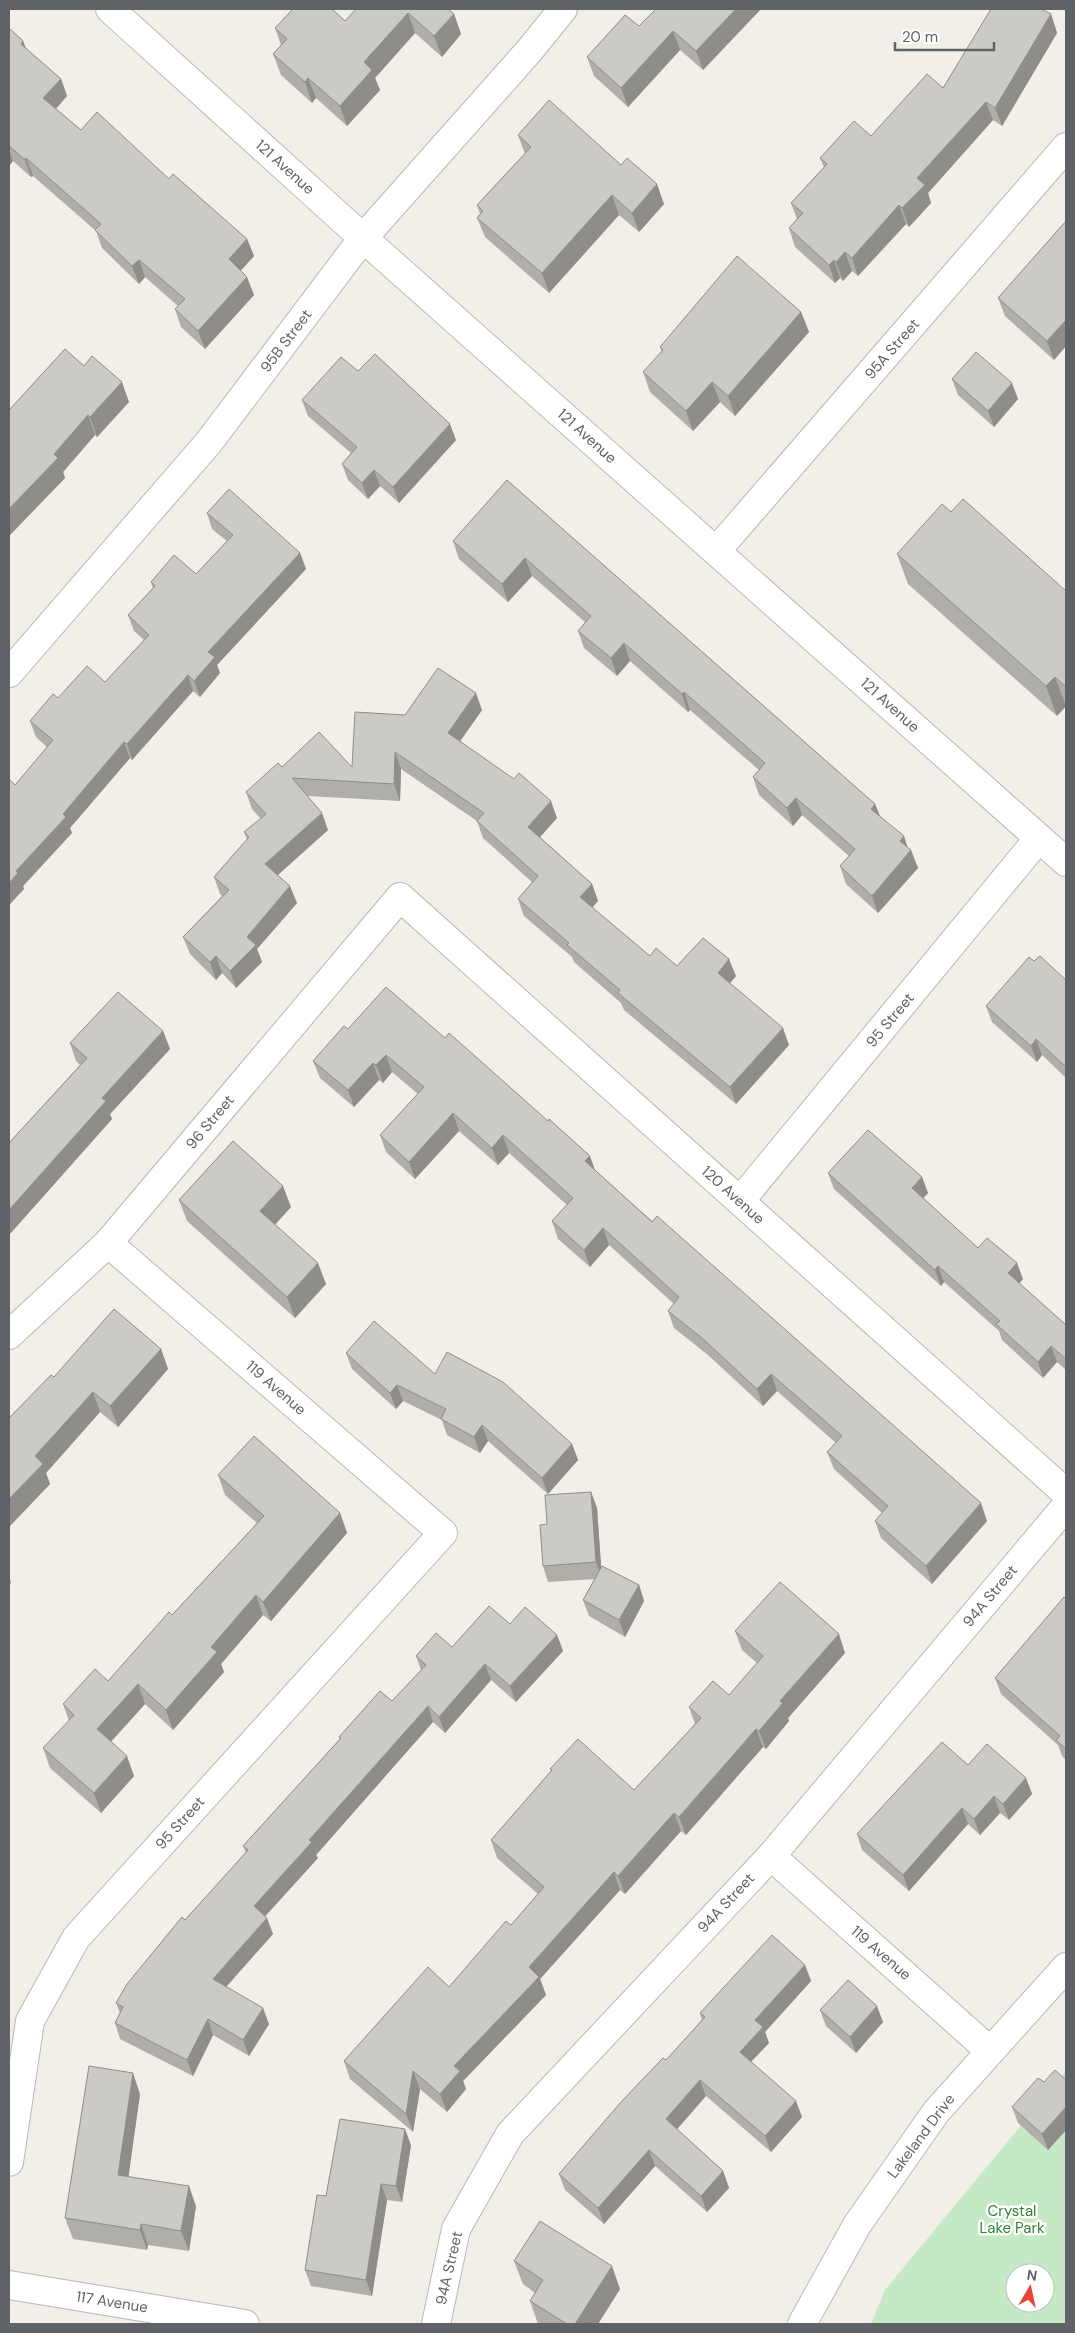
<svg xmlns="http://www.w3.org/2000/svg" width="1075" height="2333" font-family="'DM Sans',sans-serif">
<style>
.green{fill:#c5e8c5;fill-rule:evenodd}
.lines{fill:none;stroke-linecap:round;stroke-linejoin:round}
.street-casing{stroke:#b5b8bc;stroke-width:30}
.secondary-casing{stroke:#b6babf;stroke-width:30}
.street{stroke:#fff;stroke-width:28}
.secondary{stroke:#fff;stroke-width:28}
.wall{fill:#afaea9}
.shaded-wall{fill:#8f8d8a}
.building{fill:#cccac5;stroke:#8f8d8a}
.labels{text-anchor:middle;stroke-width:5;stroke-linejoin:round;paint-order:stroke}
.street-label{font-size:15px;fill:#5f6368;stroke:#fff}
.park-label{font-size:15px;fill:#348238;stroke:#fff}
</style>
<rect width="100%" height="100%" fill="#f1efe8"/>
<!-- green -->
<path class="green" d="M1066,2071V2324H871L885,2290ZM1015,2273H1045V2303H1015Z"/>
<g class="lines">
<defs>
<g id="street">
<polyline points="717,550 1066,147"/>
<polyline points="9,673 209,442 363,238 529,51 563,9"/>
<polyline points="740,1201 1039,838"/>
<polyline points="9,1335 108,1243 400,897 1066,1493"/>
<polyline points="771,1856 990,2051"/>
<polyline points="9,2162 30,2021 76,1938 443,1533 108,1243"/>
<polyline points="9,2285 245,2324"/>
<polyline points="436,2324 456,2229 510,2134 771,1856 1066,1506"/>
</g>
<g id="secondary">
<polyline points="110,9 363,238 1066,862"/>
<polyline points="802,2324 857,2225 936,2112 1066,1967"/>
</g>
</defs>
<!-- street casing -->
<use href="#street" class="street-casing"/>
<!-- secondary casing -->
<use href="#secondary" class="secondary-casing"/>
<!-- street -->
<use href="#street" class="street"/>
<!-- secondary -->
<use href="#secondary" class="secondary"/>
</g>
<!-- wall -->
<g class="wall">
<polygon points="292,9 332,9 345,21 356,9 454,14 461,34 442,57 415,33 375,78 380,90 347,126 316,98 312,103 281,75 273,54 281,45 275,28 292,10"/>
<polygon points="761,9 703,70 680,50 628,107 594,76 587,57 639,26"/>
<polygon points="1051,14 1057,33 1002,126 993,120 928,193 931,203 909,227 906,224 858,276 852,271 843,281 840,278 835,283 795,247 789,228 797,219 791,203 824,167 820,158 871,136"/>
<polygon points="9,28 23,41 26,49 61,79 67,96 56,109 81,130 169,179 247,239 254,256 241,270 254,295 205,349 181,327 175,309 178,306 145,277 139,284 102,248 96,231 33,176 31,177 13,161 9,166"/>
<polygon points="518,135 664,204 639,232 619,215 549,293 485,237 477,218 480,214 477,205 525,154"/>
<polygon points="1066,221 1066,346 1054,360 1005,316 998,298"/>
<polygon points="801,312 809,332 735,416 720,402 693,431 650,392 643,372 662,352 660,347"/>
<polygon points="84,366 129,402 97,437 95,435 63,472 65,478 9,536 9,408 10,409"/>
<polygon points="358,371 456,440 399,503 380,486 368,499 348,480 342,464 351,453 308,416 302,400"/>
<polygon points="952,379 1018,399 994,427 958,395"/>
<polygon points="507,480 875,804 880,817 907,847 918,868 878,913 846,884 840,866 849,856 802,815 793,826 759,795 753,777 759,770 690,710 688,712 630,661 617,676 584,648 578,631 585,622 532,576 508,602 459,559 453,541"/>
<polygon points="951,512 1066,591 1066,707 1066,706 1057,716 908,584 897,554"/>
<polygon points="207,513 300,553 306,569 217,665 220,673 200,697 193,691 132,760 130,758 70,828 72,833 23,886 24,889 9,905 9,779 15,785 47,747 36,737 30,721 58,698 105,682 144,640 134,631 128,615 153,588 151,582 196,574 227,541 212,529"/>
<polygon points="482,710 460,741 557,818 540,837 592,884 598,901 592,908 650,956 677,966 736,976 730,983 789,1045 736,1104 624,1010 621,1003 574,962 572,957 524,916 518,899 532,882 483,838 477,821 401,769 400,801 307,796 328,830 278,875 297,903 257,949 262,962 236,988 222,973 216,980 190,954 183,937 222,896 220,894 214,877 247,840 244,832 261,819 252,809 246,792 282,767 352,767 405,715"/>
<polygon points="1034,961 1066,980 1066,1078 1042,1055 1037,1062 992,1022 986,1006"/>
<polygon points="348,1029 595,1170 987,1521 932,1584 881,1538 875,1521 882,1513 834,1469 827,1452 836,1443 777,1391 763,1406 708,1355 674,1328 668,1311 674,1304 609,1245 590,1267 558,1239 552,1221 567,1205 509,1153 498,1165 459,1131 415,1179 386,1152 380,1135 418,1094 392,1072 383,1083 379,1080 354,1107 320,1078 313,1061"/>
<polygon points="163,1031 170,1049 110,1114 112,1119 9,1235 9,1143 80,1065 76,1061 70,1043"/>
<polygon points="828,1173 922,1177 928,1193 923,1198 978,1248 1023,1279 1019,1283 1066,1325 1066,1370 1057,1362 1043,1378 1002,1340 999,1331 944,1282 941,1286 834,1189"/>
<polygon points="179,1200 291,1207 275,1225 326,1284 295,1318 187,1221"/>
<polygon points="161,1349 168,1369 118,1427 100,1412 46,1473 50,1484 9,1527 9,1418 54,1377"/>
<polygon points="346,1353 435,1374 572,1444 578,1460 548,1494 488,1441 480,1453 447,1435 442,1420 403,1401 396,1409 352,1369"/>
<polygon points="218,1475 340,1513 347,1533 271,1621 263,1615 221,1664 224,1672 173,1730 145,1704 111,1742 134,1776 101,1813 50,1768 43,1748 69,1721 63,1704 108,1681 172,1615 257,1523 225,1495"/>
<polygon points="591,1492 597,1508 601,1568 639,1585 644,1601 625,1637 589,1616 583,1600 595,1579 548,1582 543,1566 547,1524"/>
<polygon points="1066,1599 1066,1760 1062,1756 1058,1745 1001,1694 995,1678"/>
<polygon points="510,1624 557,1635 563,1651 516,1702 491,1680 445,1733 433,1722 316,1855 318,1858 265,1916 273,1934 226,1986 269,2024 249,2056 213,2035 193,2076 120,2039 115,2023 120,2013 116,2003 185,1920 246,1853 243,1846 340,1739 339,1737 392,1701 421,1670 416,1656 452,1647"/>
<polygon points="735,1631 845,1653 788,1718 789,1721 766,1749 763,1747 686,1835 681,1831 625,1894 620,1890 540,1979 546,1995 463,2081 466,2089 447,2112 420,2089 413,2132 350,2079 344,2061 449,1987 511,1925 538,1894 497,1858 491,1840 551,1771 550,1769 634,1790 695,1724 689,1707 729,1695 757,1663 742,1650"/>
<polygon points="968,1765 1026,1778 1032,1794 1009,1820 1000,1813 980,1835 968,1824 909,1891 862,1850 857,1834"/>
<polygon points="805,1965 811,1981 765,2032 769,2043 751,2062 802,2117 771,2152 706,2096 677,2129 723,2171 729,2188 707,2212 655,2166 604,2224 565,2190 559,2174 666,2060 702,2020 700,2013"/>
<polygon points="820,2010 883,2022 856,2053 826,2026"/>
<polygon points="1066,2080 1066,2130 1048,2150 1018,2123 1012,2107 1044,2082"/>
<polygon points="140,2094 128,2176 196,2206 189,2251 148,2245 147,2250 73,2239 65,2218"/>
<polygon points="411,2145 402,2202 387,2200 372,2296 311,2286 305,2270 326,2196"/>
<polygon points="514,2261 620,2289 598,2324 538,2324 530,2301 535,2293 523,2284"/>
</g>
<!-- shaded-wall -->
<g class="shaded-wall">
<polygon points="736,9 761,9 703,70 696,51"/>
<polygon points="408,13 415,33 375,78 380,90 347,126 340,106 364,62"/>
<polygon points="454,14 461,34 442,57 434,36"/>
<polygon points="1051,14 1057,33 1002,126 995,108"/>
<polygon points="673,31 680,50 628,107 621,88"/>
<polygon points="23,41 30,59 21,44"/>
<polygon points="308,78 316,98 312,103 305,82"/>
<polygon points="61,79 67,96 49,116 43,98"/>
<polygon points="986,102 993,120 928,193 931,203 909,227 902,208 917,178"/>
<polygon points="9,150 13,161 9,166"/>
<polygon points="26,158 33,176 31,177 25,160"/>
<polygon points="657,184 664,204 639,232 632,213"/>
<polygon points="612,195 619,215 549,293 542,273"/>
<polygon points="899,205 906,224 858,276 852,258"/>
<polygon points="247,239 254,256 235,277 229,259"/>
<polygon points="845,252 852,271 843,281 836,262"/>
<polygon points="139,260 145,277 139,284 132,266"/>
<polygon points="834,260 840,278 835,283 829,265"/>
<polygon points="247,277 254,295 205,349 198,331"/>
<polygon points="801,312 809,332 735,416 728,396"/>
<polygon points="1066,320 1066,346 1054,360 1047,341"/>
<polygon points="122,382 129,402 97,437 90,417"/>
<polygon points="712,382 720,402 693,431 686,411"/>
<polygon points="1012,383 1018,399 994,427 988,411"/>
<polygon points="88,415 95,435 63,472 65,478 9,536 9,509 54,454"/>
<polygon points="450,424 456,440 399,503 393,487"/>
<polygon points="374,470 380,486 368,499 362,483"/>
<polygon points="300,553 306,569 217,665 220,673 200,697 194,681 208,652"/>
<polygon points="525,558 532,576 508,602 502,584"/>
<polygon points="624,643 630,661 617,676 611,658"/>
<polygon points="188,675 193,691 132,760 127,744"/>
<polygon points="1055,677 1066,706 1057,716 1046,686"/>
<polygon points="684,692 690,710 688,712 682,694"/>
<polygon points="476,693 482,710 454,750 448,733"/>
<polygon points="124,742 130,758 70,828 72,833 23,886 24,889 9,905 9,883 16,871 63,814"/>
<polygon points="395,752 401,769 400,801 394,784"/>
<polygon points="796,798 802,815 793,826 787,808"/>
<polygon points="551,801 557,818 534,844 528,827"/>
<polygon points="875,804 882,821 871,809"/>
<polygon points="322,813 328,830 271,881 265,864"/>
<polygon points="904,836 909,852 911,850 918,868 878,913 872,896 900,841"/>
<polygon points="592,884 598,901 586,914 580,897"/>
<polygon points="290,886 297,903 257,949 262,962 236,988 230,971 247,937"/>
<polygon points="216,956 222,973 216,980 210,962"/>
<polygon points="729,959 736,976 724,990 718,973"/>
<polygon points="783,1028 789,1045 736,1104 730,1087"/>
<polygon points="163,1031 170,1049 110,1114 112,1119 9,1235 9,1210 102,1098"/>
<polygon points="1036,1039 1042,1055 1037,1062 1031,1046"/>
<polygon points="386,1055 392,1072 383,1083 376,1065"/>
<polygon points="373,1063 379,1080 354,1107 348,1090"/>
<polygon points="453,1113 459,1131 415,1179 409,1162"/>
<polygon points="503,1135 509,1153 498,1165 492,1148"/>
<polygon points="590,1156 596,1173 585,1161"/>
<polygon points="922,1177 928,1193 918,1204 912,1188"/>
<polygon points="283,1186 291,1207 268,1232 260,1211"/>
<polygon points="603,1228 609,1245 590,1267 584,1250"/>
<polygon points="318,1263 326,1284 295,1318 287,1297"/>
<polygon points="1017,1263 1023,1279 1014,1289 1008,1273"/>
<polygon points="938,1266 944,1282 941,1286 935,1270"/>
<polygon points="1051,1346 1057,1362 1043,1378 1038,1362"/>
<polygon points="161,1349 168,1369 118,1427 110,1406"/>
<polygon points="771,1374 777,1391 763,1406 757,1389"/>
<polygon points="397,1385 403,1401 396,1409 390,1393"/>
<polygon points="93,1392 100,1412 46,1473 50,1484 9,1527 9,1499 35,1456"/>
<polygon points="482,1425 488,1441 480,1453 474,1437"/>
<polygon points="572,1444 578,1460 548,1494 542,1478"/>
<polygon points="591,1492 597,1508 602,1578 596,1562"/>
<polygon points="981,1503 987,1521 932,1584 926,1566"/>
<polygon points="340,1513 347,1533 271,1621 263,1602"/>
<polygon points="9,1576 11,1583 9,1585"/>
<polygon points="639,1585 644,1601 625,1637 619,1620"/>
<polygon points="256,1595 263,1615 221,1664 224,1672 173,1730 166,1710 211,1647"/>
<polygon points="839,1634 845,1653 788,1718 789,1721 766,1749 759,1731 780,1701"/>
<polygon points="557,1635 563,1651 516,1702 510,1686"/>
<polygon points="485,1664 491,1680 445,1733 439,1717"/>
<polygon points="138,1684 145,1704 104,1749 97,1729"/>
<polygon points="428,1706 433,1722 316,1855 318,1858 260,1922 254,1906 309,1840"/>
<polygon points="756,1729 763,1747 686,1835 679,1817"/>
<polygon points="127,1756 134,1776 101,1813 94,1793"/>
<polygon points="1026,1778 1032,1794 1009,1820 1003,1804"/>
<polygon points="994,1796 1000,1813 980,1835 974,1819"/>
<polygon points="962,1808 968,1824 909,1891 903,1875"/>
<polygon points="674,1813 681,1831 625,1894 618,1876"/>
<polygon points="614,1872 620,1890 540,1979 546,1995 463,2081 466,2089 447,2112 440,2094 454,2066 529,1967"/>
<polygon points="267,1918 273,1934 219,1995 213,1979"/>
<polygon points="805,1965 811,1981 765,2032 769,2043 745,2068 740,2052 755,2020"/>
<polygon points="877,2006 883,2022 856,2053 850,2037"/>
<polygon points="263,2008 269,2024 249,2056 243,2040"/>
<polygon points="208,2019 213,2035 193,2076 187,2060"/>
<polygon points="413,2071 420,2089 413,2132 406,2114"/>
<polygon points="133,2073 140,2094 126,2195 118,2175"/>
<polygon points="700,2080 706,2096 672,2135 666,2119"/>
<polygon points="796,2101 802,2117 771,2152 765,2136"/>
<polygon points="1066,2107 1066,2130 1048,2150 1042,2134"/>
<polygon points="405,2129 411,2145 402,2202 396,2186"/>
<polygon points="649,2150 655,2166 604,2224 598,2208"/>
<polygon points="723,2171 729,2188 707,2212 701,2196"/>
<polygon points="381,2184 387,2200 372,2296 366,2280"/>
<polygon points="189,2186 196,2206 189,2251 181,2231"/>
<polygon points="141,2224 148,2245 147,2250 140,2230"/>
<polygon points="612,2266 620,2289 598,2324 575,2324"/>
</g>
<!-- building -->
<g class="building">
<polygon points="293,9 332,9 345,21 356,9 448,9 454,14 434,36 408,13 364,62 372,70 340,106 308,78 305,82 273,54 287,39 275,28"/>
<polygon points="656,9 736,9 696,51 673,31 621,88 587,57 625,15 639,26"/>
<polygon points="991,9 1041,9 1051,14 995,108 986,102 917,178 925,185 902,208 899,205 852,258 845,252 836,262 834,260 829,265 789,228 803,213 791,203 827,164 820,158 854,121 871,136 927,74 943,88"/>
<polygon points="9,28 23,41 21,44 61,79 43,98 81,130 97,112 169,179 173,174 247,239 229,259 247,277 198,331 175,309 185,299 139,260 132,266 95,230 101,224 26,158 25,160 9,146"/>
<polygon points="549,100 621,165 627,158 657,184 632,213 612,195 542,273 477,218 483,211 477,205 531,147 518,135"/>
<polygon points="1066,221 1066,320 1047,341 998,298"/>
<polygon points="737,256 801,312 728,396 712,382 686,411 643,372 663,350 660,347"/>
<polygon points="65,349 84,366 92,356 122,382 90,417 88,415 54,454 58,458 9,509 9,408 10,409"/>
<polygon points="976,352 1012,383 988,411 952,379"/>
<polygon points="375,354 450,424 393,487 374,470 362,483 342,464 357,447 302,400 341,357 358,371"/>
<polygon points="507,480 875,804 871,809 904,836 900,841 911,850 872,896 840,866 855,849 796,798 787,808 753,777 765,763 684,692 682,694 624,643 611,658 578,631 591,616 525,558 502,584 453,541"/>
<polygon points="229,489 300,553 208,652 215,657 194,681 188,675 127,744 124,742 63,814 66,817 16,871 18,873 9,883 9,779 15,785 53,740 30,721 53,694 58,698 87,666 105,682 149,635 128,615 155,586 151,582 174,555 196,574 233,535 207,513"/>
<polygon points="963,499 1066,591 1066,687 1055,677 1046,686 897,554 942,504 951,512"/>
<polygon points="438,668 476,693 448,733 514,779 519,773 551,801 528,827 592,884 580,897 650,956 656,948 677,966 703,938 729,959 718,973 783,1028 730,1087 618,993 620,990 567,945 569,943 518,899 538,876 477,821 484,813 395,752 394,784 292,778 322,813 265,864 290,886 247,937 256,945 230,971 216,956 210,962 183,937 229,890 214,877 249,837 244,832 266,814 246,792 278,763 282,767 319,732 352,767 355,712 405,715"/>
<polygon points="1040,956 1066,980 1066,1067 1036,1039 1031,1046 986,1006 1029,957 1034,961"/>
<polygon points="386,987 445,1038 449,1033 548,1121 549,1119 590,1156 585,1161 652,1222 657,1216 981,1503 926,1566 875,1521 888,1506 827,1452 842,1436 771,1374 757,1389 702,1338 668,1311 679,1297 603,1228 584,1250 552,1221 573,1198 503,1135 492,1148 453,1113 409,1162 380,1135 424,1087 386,1055 376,1065 373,1063 348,1090 313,1061 344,1026 348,1029"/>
<polygon points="118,992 163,1031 102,1098 106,1101 9,1210 9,1143 87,1058 70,1043"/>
<polygon points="868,1130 922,1177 912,1188 978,1248 987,1238 1017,1263 1008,1273 1066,1325 1066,1359 1051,1346 1038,1362 996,1324 1000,1321 938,1266 935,1270 828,1173"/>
<polygon points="233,1141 283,1186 260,1211 318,1263 287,1297 179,1200"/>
<polygon points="114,1309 161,1349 110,1406 93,1392 35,1456 43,1464 9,1499 9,1418 51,1375 54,1377"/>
<polygon points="374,1321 435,1374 447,1352 503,1382 572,1444 542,1478 482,1425 474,1437 441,1419 446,1409 397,1385 390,1393 346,1353"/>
<polygon points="254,1436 340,1513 263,1602 256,1595 211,1647 217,1652 166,1710 138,1684 97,1729 127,1756 94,1793 43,1748 74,1715 63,1704 95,1669 108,1681 169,1612 172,1615 264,1516 218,1475"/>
<polygon points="591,1492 596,1562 543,1566 540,1525 547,1524 545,1495"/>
<polygon points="602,1566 639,1585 619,1620 583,1600"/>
<polygon points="780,1582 839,1634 780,1701 783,1703 759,1731 756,1729 679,1817 674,1813 618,1876 614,1872 529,1967 539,1977 454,2066 460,2071 440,2094 413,2071 406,2114 344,2061 428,1967 449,1987 506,1921 511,1925 544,1887 491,1840 552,1770 550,1769 578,1739 634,1790 701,1718 689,1707 713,1681 729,1695 763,1656 735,1631"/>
<polygon points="1064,1597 1066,1599 1066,1749 1056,1740 1060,1736 995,1678"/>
<polygon points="489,1606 510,1624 525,1607 557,1635 510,1686 485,1664 439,1717 428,1706 309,1840 312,1842 254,1906 267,1918 213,1979 263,2008 243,2040 208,2019 187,2060 115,2023 123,2007 116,2003 127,1984 182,1917 185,1920 248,1850 243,1846 341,1738 339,1737 380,1691 392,1701 426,1665 416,1656 436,1633 452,1647"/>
<polygon points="942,1742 968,1765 987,1744 1026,1778 1003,1804 994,1796 974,1819 962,1808 903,1875 857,1834"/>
<polygon points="772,1935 805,1965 755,2020 763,2027 740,2052 796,2101 765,2136 700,2080 666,2119 723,2171 701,2196 649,2150 598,2208 559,2174 621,2102 663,2058 666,2060 705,2017 700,2013"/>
<polygon points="848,1980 877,2006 850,2037 820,2010"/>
<polygon points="89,2066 133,2073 118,2175 189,2186 181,2231 141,2224 140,2230 65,2218"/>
<polygon points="1055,2070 1066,2080 1066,2107 1042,2134 1012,2107 1038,2078 1044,2082"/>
<polygon points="340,2119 405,2129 396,2186 381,2184 366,2280 305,2270 317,2195 326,2196"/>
<polygon points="540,2221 612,2266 575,2324 567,2324 530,2301 543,2280 514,2261"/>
</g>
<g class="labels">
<!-- street labels -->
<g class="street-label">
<text transform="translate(285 167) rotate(42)" y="5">121 Avenue</text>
<text transform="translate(286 341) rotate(-53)" y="5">95B Street</text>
<text transform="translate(892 349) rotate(-49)" y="5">95A Street</text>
<text transform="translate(587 436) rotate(42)" y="5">121 Avenue</text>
<text transform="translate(890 705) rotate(42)" y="5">121 Avenue</text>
<text transform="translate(890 1020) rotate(-50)" y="5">95 Street</text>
<text transform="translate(210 1122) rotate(-50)" y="5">96 Street</text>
<text transform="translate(733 1195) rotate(42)" y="5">120 Avenue</text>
<text transform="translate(276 1388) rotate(41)" y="5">119 Avenue</text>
<text transform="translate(990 1596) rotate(-50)" y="5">94A Street</text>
<text transform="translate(180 1823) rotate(-48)" y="5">95 Street</text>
<text transform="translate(726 1903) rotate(-47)" y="5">94A Street</text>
<text transform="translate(881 1953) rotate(41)" y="5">119 Avenue</text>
<text transform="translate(921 2136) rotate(-53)" y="5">Lakeland Drive</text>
<text transform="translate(449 2268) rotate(-77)" y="5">94A Street</text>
<text transform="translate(112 2302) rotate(9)" y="5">117 Avenue</text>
</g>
<!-- park labels -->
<g class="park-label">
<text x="1012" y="2216">Crystal<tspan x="1012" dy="17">Lake Park</tspan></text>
</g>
</g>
<!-- border -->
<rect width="1075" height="2333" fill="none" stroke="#5f6368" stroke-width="20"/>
<!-- north arrow -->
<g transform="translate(1030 2288) rotate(9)"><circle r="24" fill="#ffffff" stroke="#bfc1c3"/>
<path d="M0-4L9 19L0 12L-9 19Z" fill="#ea4335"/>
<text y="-8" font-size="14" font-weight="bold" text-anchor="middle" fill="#5f6368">N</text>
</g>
<!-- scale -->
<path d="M895 42v8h99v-8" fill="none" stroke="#5f6368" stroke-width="2.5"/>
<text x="902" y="42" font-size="15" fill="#5f6368" stroke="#ffffff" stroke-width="4" paint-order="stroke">20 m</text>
</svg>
